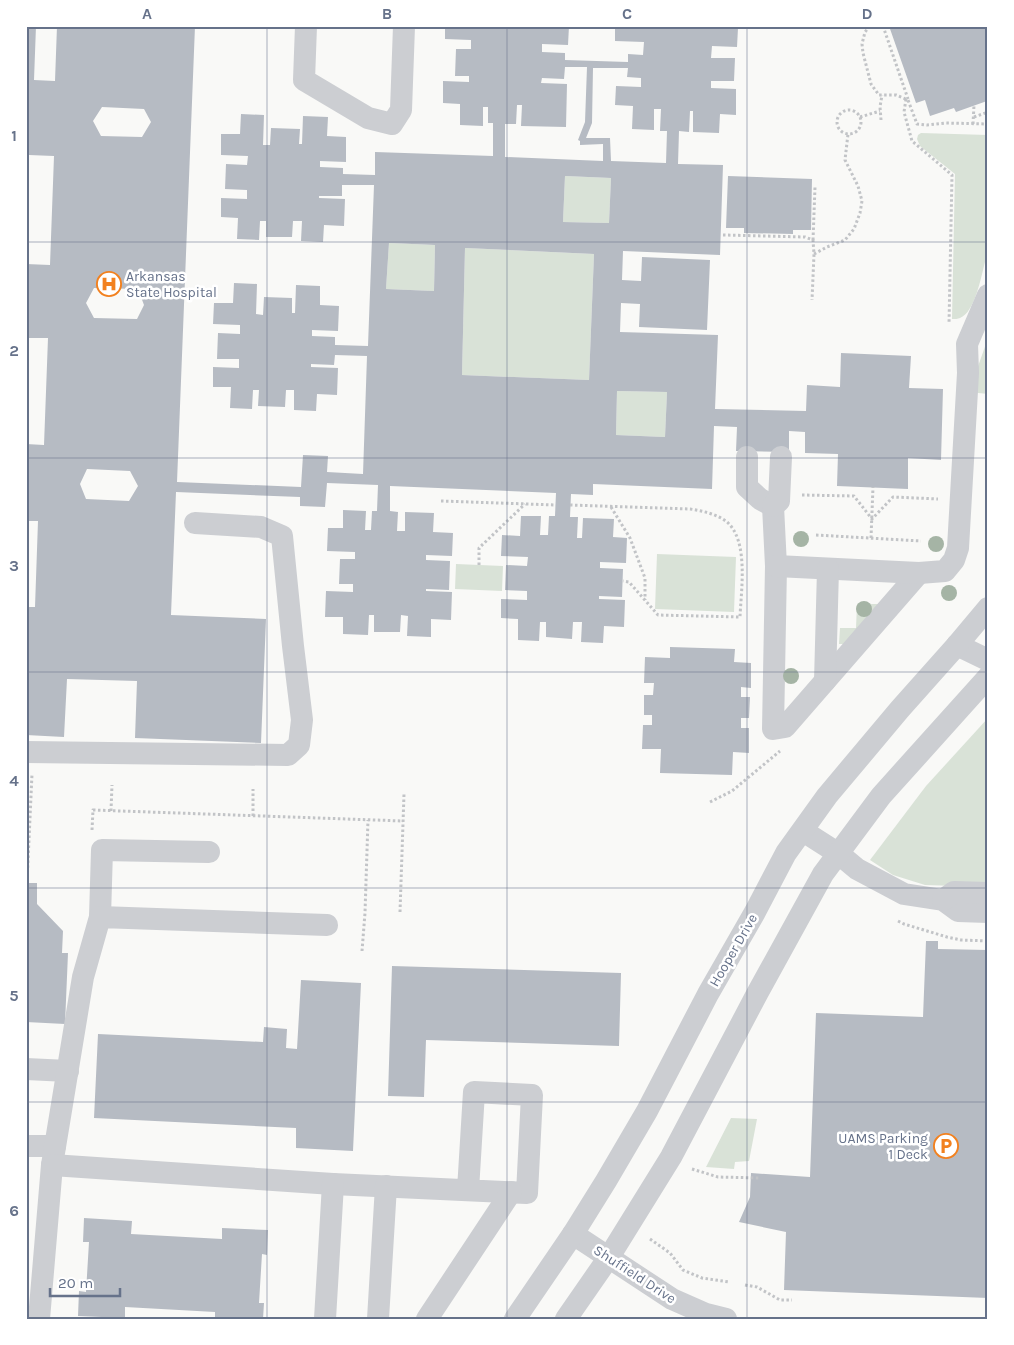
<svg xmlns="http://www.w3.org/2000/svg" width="1014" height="1345" font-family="Karla,sans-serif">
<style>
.green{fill:#d9e2d7}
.building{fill:#b6bbc3;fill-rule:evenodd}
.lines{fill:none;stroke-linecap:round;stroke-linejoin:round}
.path{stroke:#c2c4c7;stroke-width:3;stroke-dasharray:2.5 2.5;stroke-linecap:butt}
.minor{stroke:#ccced2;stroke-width:22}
.tree{fill:#a5b4a5}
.grid{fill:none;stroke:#66728a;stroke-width:1;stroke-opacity:0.55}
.labels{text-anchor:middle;stroke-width:5;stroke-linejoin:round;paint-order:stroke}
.poi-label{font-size:14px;fill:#66728a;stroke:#fff;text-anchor:start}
.street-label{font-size:14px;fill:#66728a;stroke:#fff}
.neatline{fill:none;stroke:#66728a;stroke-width:2}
.grid-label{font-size:16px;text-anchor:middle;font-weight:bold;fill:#66728a}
</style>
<rect width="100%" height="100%" fill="#f9f9f7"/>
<!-- green -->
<g class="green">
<path d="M921,133L988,135V259L985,262C981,277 975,312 960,318C958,319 955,319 952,319L955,174L920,146L917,139L918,135Z"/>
<polygon points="565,176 611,178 609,223 563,222"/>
<polygon points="389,243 435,245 434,291 386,289"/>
<polygon points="465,248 594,254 589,380 462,375"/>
<polygon points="988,338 988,394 969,392"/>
<polygon points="617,391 667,392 665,437 616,435"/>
<polygon points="657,554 736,557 734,612 655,609"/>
<polygon points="456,564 503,566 502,591 455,589"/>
<polygon points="857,604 882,604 845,644 839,644 840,628 856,628"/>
<polygon points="988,718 988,887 925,885 893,875 870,860 926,786"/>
<polygon points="731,1118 757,1119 749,1161 735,1162 734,1169 706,1167"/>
</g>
<!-- building -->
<g class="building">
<path d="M26,26H36L34,80L55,81L57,26H195L177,482L301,487L303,455L328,456L327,472L363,474L367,356L335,355L334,365L311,364V367L338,368L337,395L317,394L316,411L294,410V390H286L285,407L258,406L259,390H253L252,409L230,408L231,387H213V367L239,368V359H217L218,333L240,334V325L213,324L214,303H233L234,283L257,284L256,314L263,315L264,297L292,298V313H295L296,285L320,286V305L339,306L338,331L312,330V336L335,337V345L368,346L374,185H342V196H319V198L345,199L344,226L324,225L323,242L301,241L302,221H293L292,237H266V221H260L259,240L237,239L238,218L221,217V198L247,199V190L225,189L226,164L247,165L248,156L221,155V134H240L241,114L264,115L263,145H270L271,128L300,129L299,144H302L303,116L328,117L327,136L346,137V162L320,161V167L343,168V174L375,175V152L493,156V123H488V107H483V126L460,125V104L443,103V81L469,82V76H455L456,49H471V40L445,39V26H569L568,45L542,44V52L565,53V60L628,62V54L643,55L644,42L615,41V26H719L738,28L737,47L712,46L711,58H735L734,81H711V88L736,89V115L720,114L719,133L693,132V111H690L689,132L679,131L678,164L723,165L720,255L623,251L622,280L641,281L642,257L710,260L707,330L639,327L640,304L621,303L620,332L718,335L715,409L806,411L807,385L840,387L841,353L911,356L909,388L943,389L941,460L908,458V489L837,486L838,454L805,453V432L789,431V452L736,451L737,427L714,426L712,489L593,484V495L571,494L570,517H578L577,538H582L583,518L614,519L613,537L627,538L626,563L600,562V568L623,569L622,597L599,596V599L625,600L624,627L604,626L603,643L581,642L582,622H573L572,639L546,637V622H540L539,641L518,640V619L501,618V599L527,600V591L505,590L506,565L527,566L528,557L501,556L502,535L520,536L521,516H541L540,535H548L549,516H555L556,493L390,486V511L398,512L397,531H405V512L434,513L433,532L453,533L452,556L426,555V560L450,561L449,590L426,589V591L452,592L451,620L431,619V637L407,636L408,616L401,615L400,632H374V615H369L368,635L343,634V617H325L326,591L353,592V584H339L340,559H355V552L327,551L328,528H343V510L366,511L365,530H371L372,511H377L378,485L327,483L325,507L300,506V497L176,492L171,615L266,619L261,743L135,738L137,681L67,679L64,737L26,735V607H35L38,521H26V444L44,445L48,338H26V264L50,265L54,156L29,155L28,196H26ZM565,67H587L585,122L578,140L580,141V145L603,144V161L505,157V124H516L517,105H522L521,126L566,127L567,84L541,83L542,78L564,79ZM593,68H628L627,77L641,78V87L616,86L615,105L633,106L632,129L654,130V109H661L660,131H667L666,163L611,161L610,138H586L592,123ZM102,107L144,109L151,122L142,137L101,136L93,121ZM565,176L611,178L609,223L563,222ZM389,243L435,245L434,291L386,289ZM465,248L594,254L589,380L462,375ZM94,288L138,289L144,305L137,319L94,318L86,303ZM617,391L667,392L665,437L616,435ZM87,469L130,471L138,486L129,501L86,499L80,484Z"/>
<polygon points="889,26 986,26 988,30 988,97 985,97 987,101 956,112 954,108 930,116 925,100 916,103"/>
<polygon points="728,176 812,179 811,230 793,230 793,234 744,233 744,228 726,228"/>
<polygon points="670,647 735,649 734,662 751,663 751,688 741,687 741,697 750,697 749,718 741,718 741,728 749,728 749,753 733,752 732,775 660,773 661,749 642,749 643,725 652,725 652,715 644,715 644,695 653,695 654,683 644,683 645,657 670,658"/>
<polygon points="27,883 37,883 37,904 63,931 62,953 68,953 65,1024 26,1022 26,904"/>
<polygon points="926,941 938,941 938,949 988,950 988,1298 784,1290 786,1232 739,1222 750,1197 751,1173 810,1177 816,1013 923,1017"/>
<polygon points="392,966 621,973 619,1046 426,1040 424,1097 388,1096"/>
<polygon points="301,980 361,983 353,1151 296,1148 296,1128 94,1118 98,1034 263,1042 264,1027 287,1029 286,1048 297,1049"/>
<polygon points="84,1218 132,1221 131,1234 222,1239 222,1228 268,1230 267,1255 262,1254 259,1303 264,1303 263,1319 215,1319 215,1312 125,1307 125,1318 78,1316 79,1291 86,1292 89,1242 83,1242"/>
</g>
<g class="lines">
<!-- path -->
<g class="path">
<polyline points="870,26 865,32 862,44 863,53 871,84 879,95 896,95 908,100 917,124 927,125 946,123 988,124"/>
<polyline points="883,26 908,99"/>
<polyline points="906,99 904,112 912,141 952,175 949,324"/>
<circle cx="849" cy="122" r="12"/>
<polyline points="860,117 880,111"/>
<polyline points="974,117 988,112"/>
<polyline points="881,120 880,107 882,95"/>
<polyline points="973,124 974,105"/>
<polyline points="723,235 805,237 813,240 814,254 812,300"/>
<polyline points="813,240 815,187"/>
<polyline points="814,254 827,247 845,240 854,229 860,213 862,201 858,186 845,160 848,134"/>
<polyline points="802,495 854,496 872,519 893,497 938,499"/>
<polyline points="441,501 556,505"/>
<path d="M570,505L690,509C703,511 717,514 727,522C749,541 741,591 740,617L658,615L629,582L623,581"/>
<polyline points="611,507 630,538 645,578 645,600"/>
<polyline points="816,535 921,541"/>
<polyline points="871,538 873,487"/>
<polyline points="479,565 479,548 525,504"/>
<polyline points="710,802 732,791 780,751"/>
<polyline points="111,811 112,785"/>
<polyline points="253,816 253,789"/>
<polyline points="92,830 93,810 403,821"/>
<polyline points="27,883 32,774"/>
<polyline points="400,912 404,794"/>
<polyline points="898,921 904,924 947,937 961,940 988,941"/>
<polyline points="362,951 365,913 368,820"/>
<polyline points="692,1169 718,1177 760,1178"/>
<polyline points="650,1239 670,1253 683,1270 702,1278 729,1282"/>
<polyline points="745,1285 757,1287 780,1300 792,1300"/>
</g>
<!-- minor -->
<g class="minor">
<polyline points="306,26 304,80 368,118 392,124 401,110 404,26"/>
<polyline points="747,457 747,487 760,499 773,506"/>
<polyline points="773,506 776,566 773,729 785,727 919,573"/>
<polyline points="773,506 779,501 781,457"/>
<polyline points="776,566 919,573 945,571 954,560 958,548 968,373 967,344 988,295"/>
<polyline points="957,645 988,660"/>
<polyline points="825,681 828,569"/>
<polyline points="26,752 288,755 299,745 302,720 293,646 282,536 261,527 195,523"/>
<polyline points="803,831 839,854 857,869 904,894 943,900 958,911 988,912"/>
<polyline points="943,900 954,892 988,893"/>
<polyline points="100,917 102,850 209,852"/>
<polyline points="26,1069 68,1071"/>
<polyline points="26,1146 55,1146"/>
<polyline points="52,1165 83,977 100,917 327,925"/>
<polyline points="573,1234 672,1299 706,1314 726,1319"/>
<polyline points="39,1319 52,1165 333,1184 527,1193 532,1095 474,1092 468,1190"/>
<polyline points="325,1319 333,1184"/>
<polyline points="378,1319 386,1186"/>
<polyline points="427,1319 511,1192"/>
<polyline points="515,1319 573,1234 606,1181 647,1111 708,994 755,912 786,853 827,796 900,709 957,645 988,608"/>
<polyline points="566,1319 609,1257 671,1157 758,992 823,874 881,796 988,677"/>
</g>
</g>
<!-- trees -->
<g class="tree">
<circle cx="801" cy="539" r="8"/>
<circle cx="936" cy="544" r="8"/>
<circle cx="949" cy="593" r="8"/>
<circle cx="864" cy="609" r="8"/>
<circle cx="791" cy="676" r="8"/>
</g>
<!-- grid -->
<path class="grid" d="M267,26V1319M507,26V1319M747,26V1319M26,242H988M26,458H988M26,672H988M26,888H988M26,1102H988"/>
<!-- icons -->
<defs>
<symbol id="hospital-ring" viewBox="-11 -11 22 22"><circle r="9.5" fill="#fff" stroke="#f2811f" stroke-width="1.5"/><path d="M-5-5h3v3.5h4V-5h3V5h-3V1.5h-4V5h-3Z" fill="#f2811f"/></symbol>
<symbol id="parking-ring" viewBox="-11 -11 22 22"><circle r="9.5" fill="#fff" stroke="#f2811f" stroke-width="1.5"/><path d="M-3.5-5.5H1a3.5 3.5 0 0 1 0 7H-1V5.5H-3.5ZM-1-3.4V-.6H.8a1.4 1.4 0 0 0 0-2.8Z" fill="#f2811f"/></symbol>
</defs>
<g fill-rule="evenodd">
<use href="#hospital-ring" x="95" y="270" width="28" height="28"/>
<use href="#parking-ring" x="932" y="1132" width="28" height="28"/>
</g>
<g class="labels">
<!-- poi labels -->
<g class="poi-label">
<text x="126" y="281">Arkansas<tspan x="126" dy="16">State Hospital</tspan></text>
<text x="928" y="1143" text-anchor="end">UAMS Parking<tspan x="928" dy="16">1 Deck</tspan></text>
</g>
<!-- street labels -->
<g class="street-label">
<text transform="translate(733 950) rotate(-60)" y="5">Hooper Drive</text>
<text transform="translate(635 1274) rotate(33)" y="5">Shuffield Drive</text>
</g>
</g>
<!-- border -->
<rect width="1014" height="1345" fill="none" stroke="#ffffff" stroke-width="55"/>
<!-- scale -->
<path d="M50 1288v8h70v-8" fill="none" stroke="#66728a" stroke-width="2.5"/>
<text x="58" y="1288" font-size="15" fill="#66728a" stroke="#ffffff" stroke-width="4" paint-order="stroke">20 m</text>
<rect x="28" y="28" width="958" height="1290" class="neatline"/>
<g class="grid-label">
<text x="147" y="19">A</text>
<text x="387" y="19">B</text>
<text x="627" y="19">C</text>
<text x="867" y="19">D</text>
<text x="14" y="141">1</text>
<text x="14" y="356">2</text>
<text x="14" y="571">3</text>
<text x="14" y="786">4</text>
<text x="14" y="1001">5</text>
<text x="14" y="1216">6</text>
</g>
</svg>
